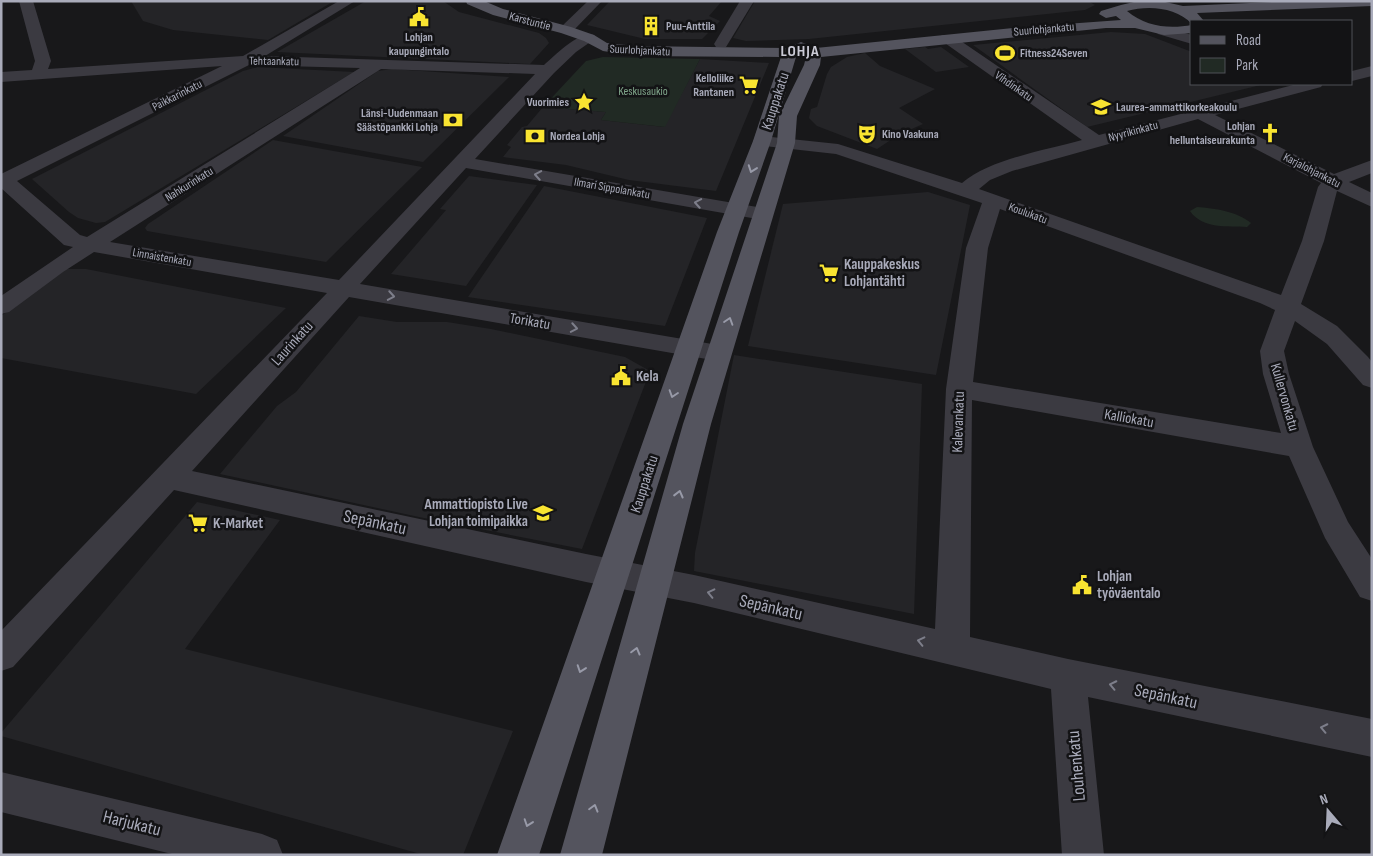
<svg xmlns="http://www.w3.org/2000/svg" width="1373" height="856" font-family="'Sofia Sans Condensed',sans-serif">
<style>
.built{fill:#242427}
.green{fill:#212a24}
.lines{fill:none;stroke-linecap:round;stroke-linejoin:round}
.minor{fill:#3b3a41;fill-rule:evenodd}
.major{fill:#54545e;fill-rule:evenodd}
.oneway{stroke:#989aa8}
.oneway2{stroke:#7d7e8a}
.labels{text-anchor:middle;stroke-width:5;stroke-linejoin:round;paint-order:stroke}
.far-street-label{font-size:12px;fill:#a9abba;stroke:#131315}
.far-poi-label{font-size:12px;font-weight:bold;fill:#a9abba;stroke:#131315;text-anchor:start}
.far-park-label{font-size:12px;fill:#80a68b;stroke:#131315}
.street-label{font-size:15px;fill:#a9abba;stroke:#131315}
.poi-label{font-size:15px;font-weight:bold;fill:#a9abba;stroke:#131315;text-anchor:start}
.far-district-label{font-size:16px;font-weight:bold;letter-spacing:1px;fill:#cbcbd6;stroke:#131315}
.near-street-label{font-size:18px;fill:#a9abba;stroke:#131315}
</style>
<rect width="100%" height="100%" fill="#18181a"/>
<!-- built -->
<g class="built">
<polygon points="131,1 334,1 268,40 173,30 143,21"/>
<polygon points="366,1 443,1 459,12 539,33 546,38 549,43 530,64 277,52"/>
<polygon points="610,1 722,1 709,16 720,21 702,39 645,39 587,25"/>
<polygon points="755,1 1088,1 1095,5 1085,10 809,39 746,41 733,38"/>
<polygon points="1111,32 1145,34 1192,52 1192,84 1265,84 1087,127 973,45"/>
<polygon points="925,47 928,49 941,47 969,67 936,72 905,49"/>
<polygon points="865,53 880,66 935,89 899,108 923,124 898,135 877,149 817,126 809,118 811,109 817,107 827,74 831,67 847,57"/>
<polygon points="700,59 769,63 716,191 629,180 566,165 503,157 511,147 507,145 522,127 527,126 543,107 606,112 601,120 664,127"/>
<polygon points="258,67 354,72 105,222 96,223 78,218 69,212 32,179 243,71"/>
<polygon points="392,69 509,77 423,162 283,136 378,71"/>
<polygon points="273,140 422,167 326,262 147,231 145,228 148,224"/>
<polygon points="469,176 537,185 466,286 391,274 446,210 440,209"/>
<polygon points="544,186 707,218 665,326 468,297"/>
<polygon points="928,192 970,205 936,375 748,346 783,204"/>
<polygon points="66,269 86,269 286,308 196,394 1,358 1,316"/>
<polygon points="359,316 397,322 447,322 491,329 625,357 650,371 582,549 419,517 220,474 277,406 296,392"/>
<polygon points="734,355 922,384 914,614 694,571 695,553"/>
<polygon points="197,502 280,520 185,649 513,731 463,855 424,855 1,736 1,733"/>
</g>
<!-- green -->
<g class="green">
<polygon points="603,57 700,59 665,127 601,120 606,112 543,107 586,61"/>
<path d="M1197,207C1214,208 1238,212 1251,223L1247,227C1228,226 1202,229 1190,211Z"/>
</g>
<g class="lines">
<!-- minor -->
<g class="minor">
<path d="M19,1H33L51,61L48,69L243,56L339,1H355L265,56L544,65C556,55 578,31 594,35L596,38L576,52L554,73L475,159L763,208L770,210L773,214L770,218L763,220L466,168L360,284L718,345L727,347L731,353L727,359L718,361L349,297L192,471L586,554L694,575L935,629L946,389L966,248L982,203L836,154L756,145L753,141L756,137L762,136L838,144L962,183C990,159 1046,150 1082,140L942,41L940,38L942,35H952L1099,135L1297,84H1323L1321,87L1215,115L1334,174L1372,160V173L1349,182L1372,193V207L1337,191L1324,241L1301,304L1337,326L1368,357L1372,362V388L1363,385L1327,344L1295,321L1284,351L1289,374L1313,447L1348,522L1372,559V601L1360,597L1325,538L1289,456L972,400L970,637L1068,659L1372,719V757L1088,697L1104,855H1062L1051,689L694,603L586,582L174,490L13,667L1,671V631L327,293L94,252L63,272L9,312L1,314V296L73,247L64,245L1,188V174L222,66L1,82V72L32,70L35,61ZM249,65L360,68L87,237L80,235L17,181ZM381,69L535,74L339,280L110,242ZM1198,119L1321,183L1318,187L1302,241L1281,295L979,189L990,180L1012,171ZM1000,209L1260,303L1275,310L1260,351L1263,374L1281,433L973,382L988,248Z"/>
<polygon points="588,1 602,1 571,33 561,33 559,30 561,27"/>
<polygon points="740,1 754,1 726,47 716,47 714,44"/>
<polygon points="1163,27 1192,35 1192,44 1158,34 1156,31 1158,28"/>
<polygon points="1372,66 1372,76 1352,81 1352,71"/>
<polygon points="1,772 262,834 277,840 283,855 176,855 1,812"/>
</g>
<!-- major -->
<path class="major" d="M466,1H484L503,9L571,27L594,35L607,43L635,46L788,48L801,42L816,48L1024,27L1121,20L1116,16L1106,18L1099,14L1101,11L1121,5L1138,1H1161L1183,6L1293,1H1372V6L1197,13L1204,21H1192V24C1176,7 1148,5 1127,11C1146,27 1169,29 1192,25V33L1164,35L1135,28H1106L821,57L820,65L797,116L795,143L711,424L602,855H560L683,424L777,143L779,116L804,65L806,57H796L771,141L739,232L539,855H497L717,232L753,141L781,57L635,56L603,51L584,41L561,33L493,15L467,4Z"/>
</g>
<!-- one-way arrows -->
<defs><path id="oneway-chevron" d="M-2-3.5L2.5 0L-2 3.5" fill="none" stroke-width="1.6" stroke-linecap="round" stroke-linejoin="round" transform="scale(1.25)"/></defs>
<g class="oneway">
<use href="#oneway-chevron" transform="translate(752 169) rotate(110)"/>
<use href="#oneway-chevron" transform="translate(729 321) rotate(-72)"/>
<use href="#oneway-chevron" transform="translate(673 394) rotate(108)"/>
<use href="#oneway-chevron" transform="translate(679 494) rotate(-76)"/>
<use href="#oneway-chevron" transform="translate(636 651) rotate(-75)"/>
<use href="#oneway-chevron" transform="translate(581 669) rotate(109)"/>
<use href="#oneway-chevron" transform="translate(594 808) rotate(-74)"/>
<use href="#oneway-chevron" transform="translate(528 823) rotate(109)"/>
</g>
<g class="oneway2">
<use href="#oneway-chevron" transform="translate(538 175) rotate(-170)"/>
<use href="#oneway-chevron" transform="translate(698 203) rotate(-170)"/>
<use href="#oneway-chevron" transform="translate(391 296) rotate(10)"/>
<use href="#oneway-chevron" transform="translate(574 328) rotate(10)"/>
<use href="#oneway-chevron" transform="translate(711 593) rotate(-167)"/>
<use href="#oneway-chevron" transform="translate(921 641) rotate(-167)"/>
<use href="#oneway-chevron" transform="translate(1113 685) rotate(-168)"/>
<use href="#oneway-chevron" transform="translate(1324 728) rotate(-168)"/>
</g>
<!-- icons -->
<defs>
<symbol id="civic-bare" viewBox="-9 -9 18 18"><path d="M-.6-6.5H3V-4.5H.6V-3L4-1V1h2V6H-6V1h2V-1L-.6-3ZM-1.2 2.5V6h2.4V2.5Z" fill="#f9e431" stroke="#131315" stroke-width="2.5" paint-order="stroke"/></symbol>
<symbol id="building-bare" viewBox="-9 -9 18 18"><path d="M-4-6H4V6H1V3H-1V6H-4ZM-2.5-4.3h1.7v1.8h-1.7ZM.8-4.3h1.7v1.8H.8ZM-2.5-1h1.7V.8h-1.7ZM.8-1h1.7V.8H.8Z" fill="#f9e431" stroke="#131315" stroke-width="2.5" paint-order="stroke"/></symbol>
<symbol id="stadium-bare" viewBox="-9 -9 18 18"><path d="M0-5a6.5 5 0 1 0 0 10a6.5 5 0 1 0 0-10ZM-3.5-1.8h7v3.6h-7Z" fill="#f9e431" stroke="#131315" stroke-width="2.5" paint-order="stroke"/></symbol>
<symbol id="supermarket-bare" viewBox="-9 -9 18 18"><path d="M-6-5.5h2.5l.6 2H6L4.5 2H-2.5L-4.4-4H-6ZM-1.5 3.2a1.3 1.3 0 1 0 .1 0ZM3 3.2a1.3 1.3 0 1 0 .1 0Z" fill="#f9e431" stroke="#131315" stroke-width="2.5" paint-order="stroke"/></symbol>
<symbol id="sight-bare" viewBox="-9 -9 18 18"><path d="M0-6L1.8-2.2L6-1.7L2.9 1.2L3.7 5.4L0 3.3L-3.7 5.4L-2.9 1.2L-6-1.7L-1.8-2.2Z" fill="#f9e431" stroke="#131315" stroke-width="2.5" paint-order="stroke"/></symbol>
<symbol id="university-bare" viewBox="-9 -9 18 18"><path d="M0-5L7-2L0 1L-7-2ZM-4 1L0 2.5L4 1V4Q0 6-4 4Z" fill="#f9e431" stroke="#131315" stroke-width="2.5" paint-order="stroke"/></symbol>
<symbol id="bank-bare" viewBox="-9 -9 18 18"><path d="M-6-4H6V4H-6ZM0-2.3a2.3 2.3 0 1 0 0 4.6a2.3 2.3 0 1 0 0-4.6Z" fill="#f9e431" stroke="#131315" stroke-width="2.5" paint-order="stroke"/></symbol>
<symbol id="church-bare" viewBox="-9 -9 18 18"><path d="M-1.2-6h2.4v3.5h3.3v2.4h-3.3V6h-2.4V-.1h-3.3v-2.4h3.3Z" fill="#f9e431" stroke="#131315" stroke-width="2.5" paint-order="stroke"/></symbol>
<symbol id="theatre-bare" viewBox="-9 -9 18 18"><path d="M-5-5.5Q0-4 5-5.5V0Q5 5 0 6Q-5 5-5 0ZM-3.3-2.5H-1v1.5H-3.3ZM1-2.5H3.3v1.5H1ZM-2.8 1Q0 5.5 2.8 1Z" fill="#f9e431" stroke="#131315" stroke-width="2.5" paint-order="stroke"/></symbol>
<symbol id="school-bare" viewBox="-9 -9 18 18"><path d="M0-5L7-2L0 1L-7-2ZM-4 1L0 2.5L4 1V4Q0 6-4 4Z" fill="#f9e431" stroke="#131315" stroke-width="2.5" paint-order="stroke"/></symbol>
</defs>
<g fill-rule="evenodd">
<use href="#civic-bare" x="405" y="3" width="28" height="28"/>
<use href="#building-bare" x="637" y="12" width="28" height="28"/>
<use href="#stadium-bare" x="991" y="39" width="28" height="28"/>
<use href="#supermarket-bare" x="735" y="71" width="28" height="28"/>
<use href="#sight-bare" x="570" y="88" width="28" height="28"/>
<use href="#university-bare" x="1087" y="93" width="28" height="28"/>
<use href="#bank-bare" x="439" y="106" width="28" height="28"/>
<use href="#church-bare" x="1256" y="119" width="28" height="28"/>
<use href="#theatre-bare" x="853" y="120" width="28" height="28"/>
<use href="#bank-bare" x="521" y="122" width="28" height="28"/>
<use href="#supermarket-bare" x="815" y="259" width="28" height="28"/>
<use href="#civic-bare" x="607" y="362" width="28" height="28"/>
<use href="#school-bare" x="529" y="499" width="28" height="28"/>
<use href="#supermarket-bare" x="184" y="509" width="28" height="28"/>
<use href="#civic-bare" x="1068" y="571" width="28" height="28"/>
</g>
<g class="labels">
<!-- far-street labels -->
<g class="far-street-label">
<text transform="translate(530 21) rotate(15)" y="4">Karstuntie</text>
<text transform="translate(1044 29) rotate(-5)" y="4">Suurlohjankatu</text>
<text transform="translate(640 50) rotate(3)" y="4">Suurlohjankatu</text>
<text transform="translate(274 61) rotate(1)" y="4">Tehtaankatu</text>
<text transform="translate(1014 86) rotate(35)" y="4">Vihdinkatu</text>
<text transform="translate(177 95) rotate(-27)" y="4">Paikkarinkatu</text>
<text transform="translate(1133 131) rotate(-15)" y="4">Nyyrikinkatu</text>
<text transform="translate(1312 170) rotate(27)" y="4">Karjalohjankatu</text>
<text transform="translate(189 184) rotate(-32)" y="4">Nahkurinkatu</text>
<text transform="translate(612 188) rotate(10)" y="4">Ilmari Sippolankatu</text>
<text transform="translate(1028 213) rotate(20)" y="4">Koulukatu</text>
<text transform="translate(162 257) rotate(10)" y="4">Linnaistenkatu</text>
</g>
<!-- far-poi labels -->
<g class="far-poi-label">
<text x="666" y="30">Puu-Anttila</text>
<text x="419" y="41" text-anchor="middle">Lohjan<tspan x="419" dy="14">kaupungintalo</tspan></text>
<text x="1020" y="57">Fitness24Seven</text>
<text x="734" y="82" text-anchor="end">Kelloliike<tspan x="734" dy="14">Rantanen</tspan></text>
<text x="569" y="106" text-anchor="end">Vuorimies</text>
<text x="1116" y="111">Laurea-ammattikorkeakoulu</text>
<text x="438" y="117" text-anchor="end">Länsi-Uudenmaan<tspan x="438" dy="14">Säästöpankki Lohja</tspan></text>
<text x="1255" y="130" text-anchor="end">Lohjan<tspan x="1255" dy="14">helluntaiseurakunta</tspan></text>
<text x="882" y="138">Kino Vaakuna</text>
<text x="550" y="140">Nordea Lohja</text>
</g>
<!-- far-park labels -->
<g class="far-park-label">
<text x="643" y="95">Keskusaukio</text>
</g>
<!-- street labels -->
<g class="street-label">
<text transform="translate(775 101) rotate(-72)" y="5">Kauppakatu</text>
<text transform="translate(530 321) rotate(10)" y="5">Torikatu</text>
<text transform="translate(292 343) rotate(-48)" y="5">Laurinkatu</text>
<text transform="translate(1285 397) rotate(74)" y="5">Kullervonkatu</text>
<text transform="translate(1129 418) rotate(10)" y="5">Kalliokatu</text>
<text transform="translate(958 422) rotate(-88)" y="5">Kalevankatu</text>
<text transform="translate(644 484) rotate(-72)" y="5">Kauppakatu</text>
</g>
<!-- poi labels -->
<g class="poi-label">
<text x="844" y="269">Kauppakeskus<tspan x="844" dy="17">Lohjantähti</tspan></text>
<text x="636" y="381">Kela</text>
<text x="528" y="509" text-anchor="end">Ammattiopisto Live<tspan x="528" dy="17">Lohjan toimipaikka</tspan></text>
<text x="213" y="528">K-Market</text>
<text x="1097" y="581">Lohjan<tspan x="1097" dy="17">työväentalo</tspan></text>
</g>
<!-- far-district labels -->
<g class="far-district-label">
<text x="800" y="56">LOHJA</text>
</g>
<!-- near-street labels -->
<g class="near-street-label">
<text transform="translate(375 522) rotate(12)" y="6">Sepänkatu</text>
<text transform="translate(771 607) rotate(13)" y="6">Sepänkatu</text>
<text transform="translate(1166 696) rotate(12)" y="6">Sepänkatu</text>
<text transform="translate(1076 766) rotate(-95)" y="6">Louhenkatu</text>
<text transform="translate(132 823) rotate(14)" y="6">Harjukatu</text>
</g>
</g>
<!-- border -->
<rect width="1373" height="856" fill="none" stroke="#a9abba" stroke-width="5"/>
<!-- legend -->
<rect x="1190" y="20" width="162" height="65" fill="#131315" stroke="#4f5057"/>
<rect x="1200" y="36" width="25" height="8" fill="#54545e" stroke="#4f5057"/>
<text x="1236" y="45" font-size="15" fill="#a9abba">Road</text>
<rect x="1200" y="58" width="25" height="15" fill="#212a24" stroke="#4f5057"/>
<text x="1236" y="70" font-size="15" fill="#a9abba">Park</text>
<!-- north arrow -->
<g transform="translate(1328 811) rotate(341)" stroke="#131315" stroke-width="4" paint-order="stroke">
<path d="M0-4L9 19L0 12L-9 19Z" fill="#a9abba"/>
<text y="-8" font-size="14" font-weight="bold" text-anchor="middle" fill="#a9abba">N</text>
</g>
</svg>
